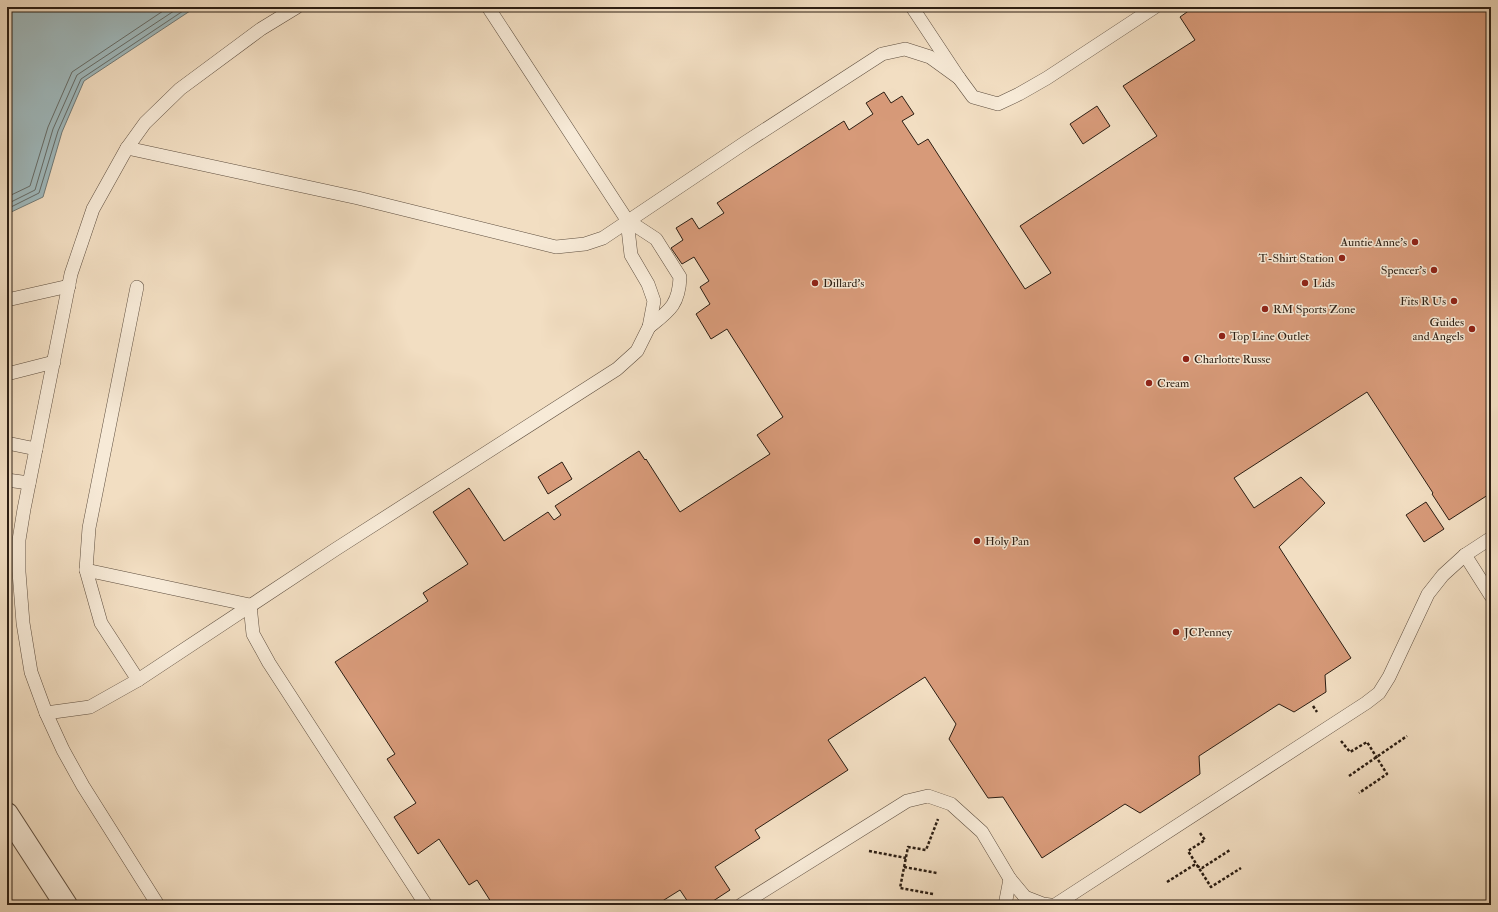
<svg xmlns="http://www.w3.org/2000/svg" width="1498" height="912" font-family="'IM FELL Double Pica',serif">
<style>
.water{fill:#9fb9bd;stroke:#717b79}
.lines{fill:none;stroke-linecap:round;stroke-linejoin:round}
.shore{stroke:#666c68;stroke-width:1}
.building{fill:#d79a79;stroke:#2c1e13}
.service-casing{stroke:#5e4e3f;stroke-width:14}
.tertiary-casing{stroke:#5e4e3f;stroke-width:24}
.path{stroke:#2c1e13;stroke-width:2.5;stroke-dasharray:3 2;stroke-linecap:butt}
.service{stroke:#f7ead7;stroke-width:13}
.tertiary{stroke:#f7ead7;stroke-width:22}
.poi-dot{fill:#8f2418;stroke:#f7ead7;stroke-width:1.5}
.labels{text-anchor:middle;stroke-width:3;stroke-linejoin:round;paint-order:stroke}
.poi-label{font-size:12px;fill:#2c1e13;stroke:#f7ead7;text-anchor:start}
</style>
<rect width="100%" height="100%" fill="#f2dec2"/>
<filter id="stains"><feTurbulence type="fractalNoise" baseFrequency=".005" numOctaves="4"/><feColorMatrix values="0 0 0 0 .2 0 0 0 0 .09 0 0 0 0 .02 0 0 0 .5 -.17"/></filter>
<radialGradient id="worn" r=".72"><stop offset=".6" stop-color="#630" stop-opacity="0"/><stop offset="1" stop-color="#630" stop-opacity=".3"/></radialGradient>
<!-- water -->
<polygon class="water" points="7,7 196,7 84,81 62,132 43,197 7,214"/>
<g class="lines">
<!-- shore -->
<g class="shore">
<polyline points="7,197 30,186 48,127 72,72 169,7"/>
<polyline points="7,204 35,190 53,129 77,75 180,7"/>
<polyline points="7,209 39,193 58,131 81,79 189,7"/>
</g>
</g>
<!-- building -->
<g class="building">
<polygon points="1194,7 1491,7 1491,493 1449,520 1432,494 1433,493 1367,392 1234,478 1254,508 1301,477 1325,503 1279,547 1351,658 1325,675 1326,692 1294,712 1279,704 1199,756 1200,774 1140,813 1125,804 1042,858 1003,797 988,798 949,739 956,724 925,677 828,740 848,770 755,830 760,838 715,867 730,890 707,905 690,905 680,890 656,905 493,905 477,880 469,885 439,839 418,854 394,817 416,803 387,759 395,754 335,662 428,601 423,593 468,564 433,512 469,488 504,541 548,512 554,520 561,515 555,506 639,451 645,460 646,459 680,512 770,454 757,435 783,417 727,329 711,339 696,314 710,304 700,287 709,281 694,257 682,264 671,248 683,240 676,228 692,218 699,229 724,213 717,203 844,121 849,130 873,114 866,103 884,92 891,103 902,96 914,114 902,121 918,145 928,139 1025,289 1051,273 1020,226 1157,136 1123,86 1195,40 1180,17"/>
<polygon points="1097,106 1110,126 1083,144 1070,124"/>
<polygon points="562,462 572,479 548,494 538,477"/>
<polygon points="1426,502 1444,529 1424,542 1406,515"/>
</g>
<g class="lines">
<defs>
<g id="service">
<polyline points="912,7 959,78 973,97 998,104 1019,94 1047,78 1155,7"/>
<polyline points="127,148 358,198 556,247 585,244 603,238 746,142 882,54 905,49 930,57 959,78"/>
<path d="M627,220L656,239L680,277C679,305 669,311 649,327"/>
<polyline points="7,300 69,286"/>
<polyline points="7,374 54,362"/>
<polyline points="7,443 36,449"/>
<polyline points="7,480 29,483"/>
<polyline points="1465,555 1491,596"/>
<polyline points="86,570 89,528 137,287"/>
<polyline points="138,680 101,623 86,570 250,605 253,634 269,663 426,905"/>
<polyline points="46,713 90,707 138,680 336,549 617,369 637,351 649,327 654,301 648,284 631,255 627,220 488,7"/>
<polyline points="158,905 83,786 63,750 46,713 31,672 23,623 19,572 19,540 24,509 71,274 93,209 127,148 145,123 180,89 261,29 297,7"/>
<polyline points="741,905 907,801 928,796 951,804 982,832 1010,879 1025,897 1043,904 1050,905"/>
<polyline points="1005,905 1010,879"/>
<polyline points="1055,905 1366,703 1379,693 1389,677 1428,594 1443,575 1465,555 1491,538"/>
</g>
<polyline id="tertiary" points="7,814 66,905"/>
</defs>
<!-- service casing -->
<use href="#service" class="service-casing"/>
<!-- tertiary casing -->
<use href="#tertiary" class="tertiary-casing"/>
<!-- path -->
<g class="path">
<polyline points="1313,706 1317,712"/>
<polyline points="1341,741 1350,752 1367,742 1387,774 1359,793"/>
<polyline points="1349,776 1407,736"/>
<polyline points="1200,833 1205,840 1188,851 1211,887 1241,868"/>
<polyline points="869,851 906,858"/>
<polyline points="904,867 937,873"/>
<polyline points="1167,882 1194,865 1202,868 1230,850"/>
<polyline points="933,894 900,888 908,847 926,850 938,819"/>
</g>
<!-- service -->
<use href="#service" class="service"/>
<!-- tertiary -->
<use href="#tertiary" class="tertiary"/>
</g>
<!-- markers -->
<g class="poi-dot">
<circle cx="1415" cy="242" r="4"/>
<circle cx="1342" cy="258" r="4"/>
<circle cx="1434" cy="270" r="4"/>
<circle cx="815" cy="283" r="4"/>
<circle cx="1305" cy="283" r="4"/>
<circle cx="1454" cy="301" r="4"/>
<circle cx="1265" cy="309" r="4"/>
<circle cx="1472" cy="329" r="4"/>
<circle cx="1222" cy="336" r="4"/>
<circle cx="1186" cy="359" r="4"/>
<circle cx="1149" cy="383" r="4"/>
<circle cx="977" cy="541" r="4"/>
<circle cx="1176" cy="632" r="4"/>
</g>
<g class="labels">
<!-- poi labels -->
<g class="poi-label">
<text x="1407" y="246" text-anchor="end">Auntie Anne's</text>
<text x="1334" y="262" text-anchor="end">T-Shirt Station</text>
<text x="1426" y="274" text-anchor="end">Spencer's</text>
<text x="823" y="287">Dillard's</text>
<text x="1313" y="287">Lids</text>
<text x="1446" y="305" text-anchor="end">Fits R Us</text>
<text x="1273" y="313">RM Sports Zone</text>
<text x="1464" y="326" text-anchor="end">Guides<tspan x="1464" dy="14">and Angels</tspan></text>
<text x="1230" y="340">Top Line Outlet</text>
<text x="1194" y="363">Charlotte Russe</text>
<text x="1157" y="387">Cream</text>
<text x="985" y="545">Holy Pan</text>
<text x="1184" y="636">JCPenney</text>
</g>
</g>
<!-- margin -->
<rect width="1498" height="912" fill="none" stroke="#f2dec2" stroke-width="24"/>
<rect x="8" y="8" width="1482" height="896" fill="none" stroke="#2c1e13" stroke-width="2"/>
<rect x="12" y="12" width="1474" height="888" fill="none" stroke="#2c1e13"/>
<rect width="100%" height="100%" filter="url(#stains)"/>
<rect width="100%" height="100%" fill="url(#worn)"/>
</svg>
